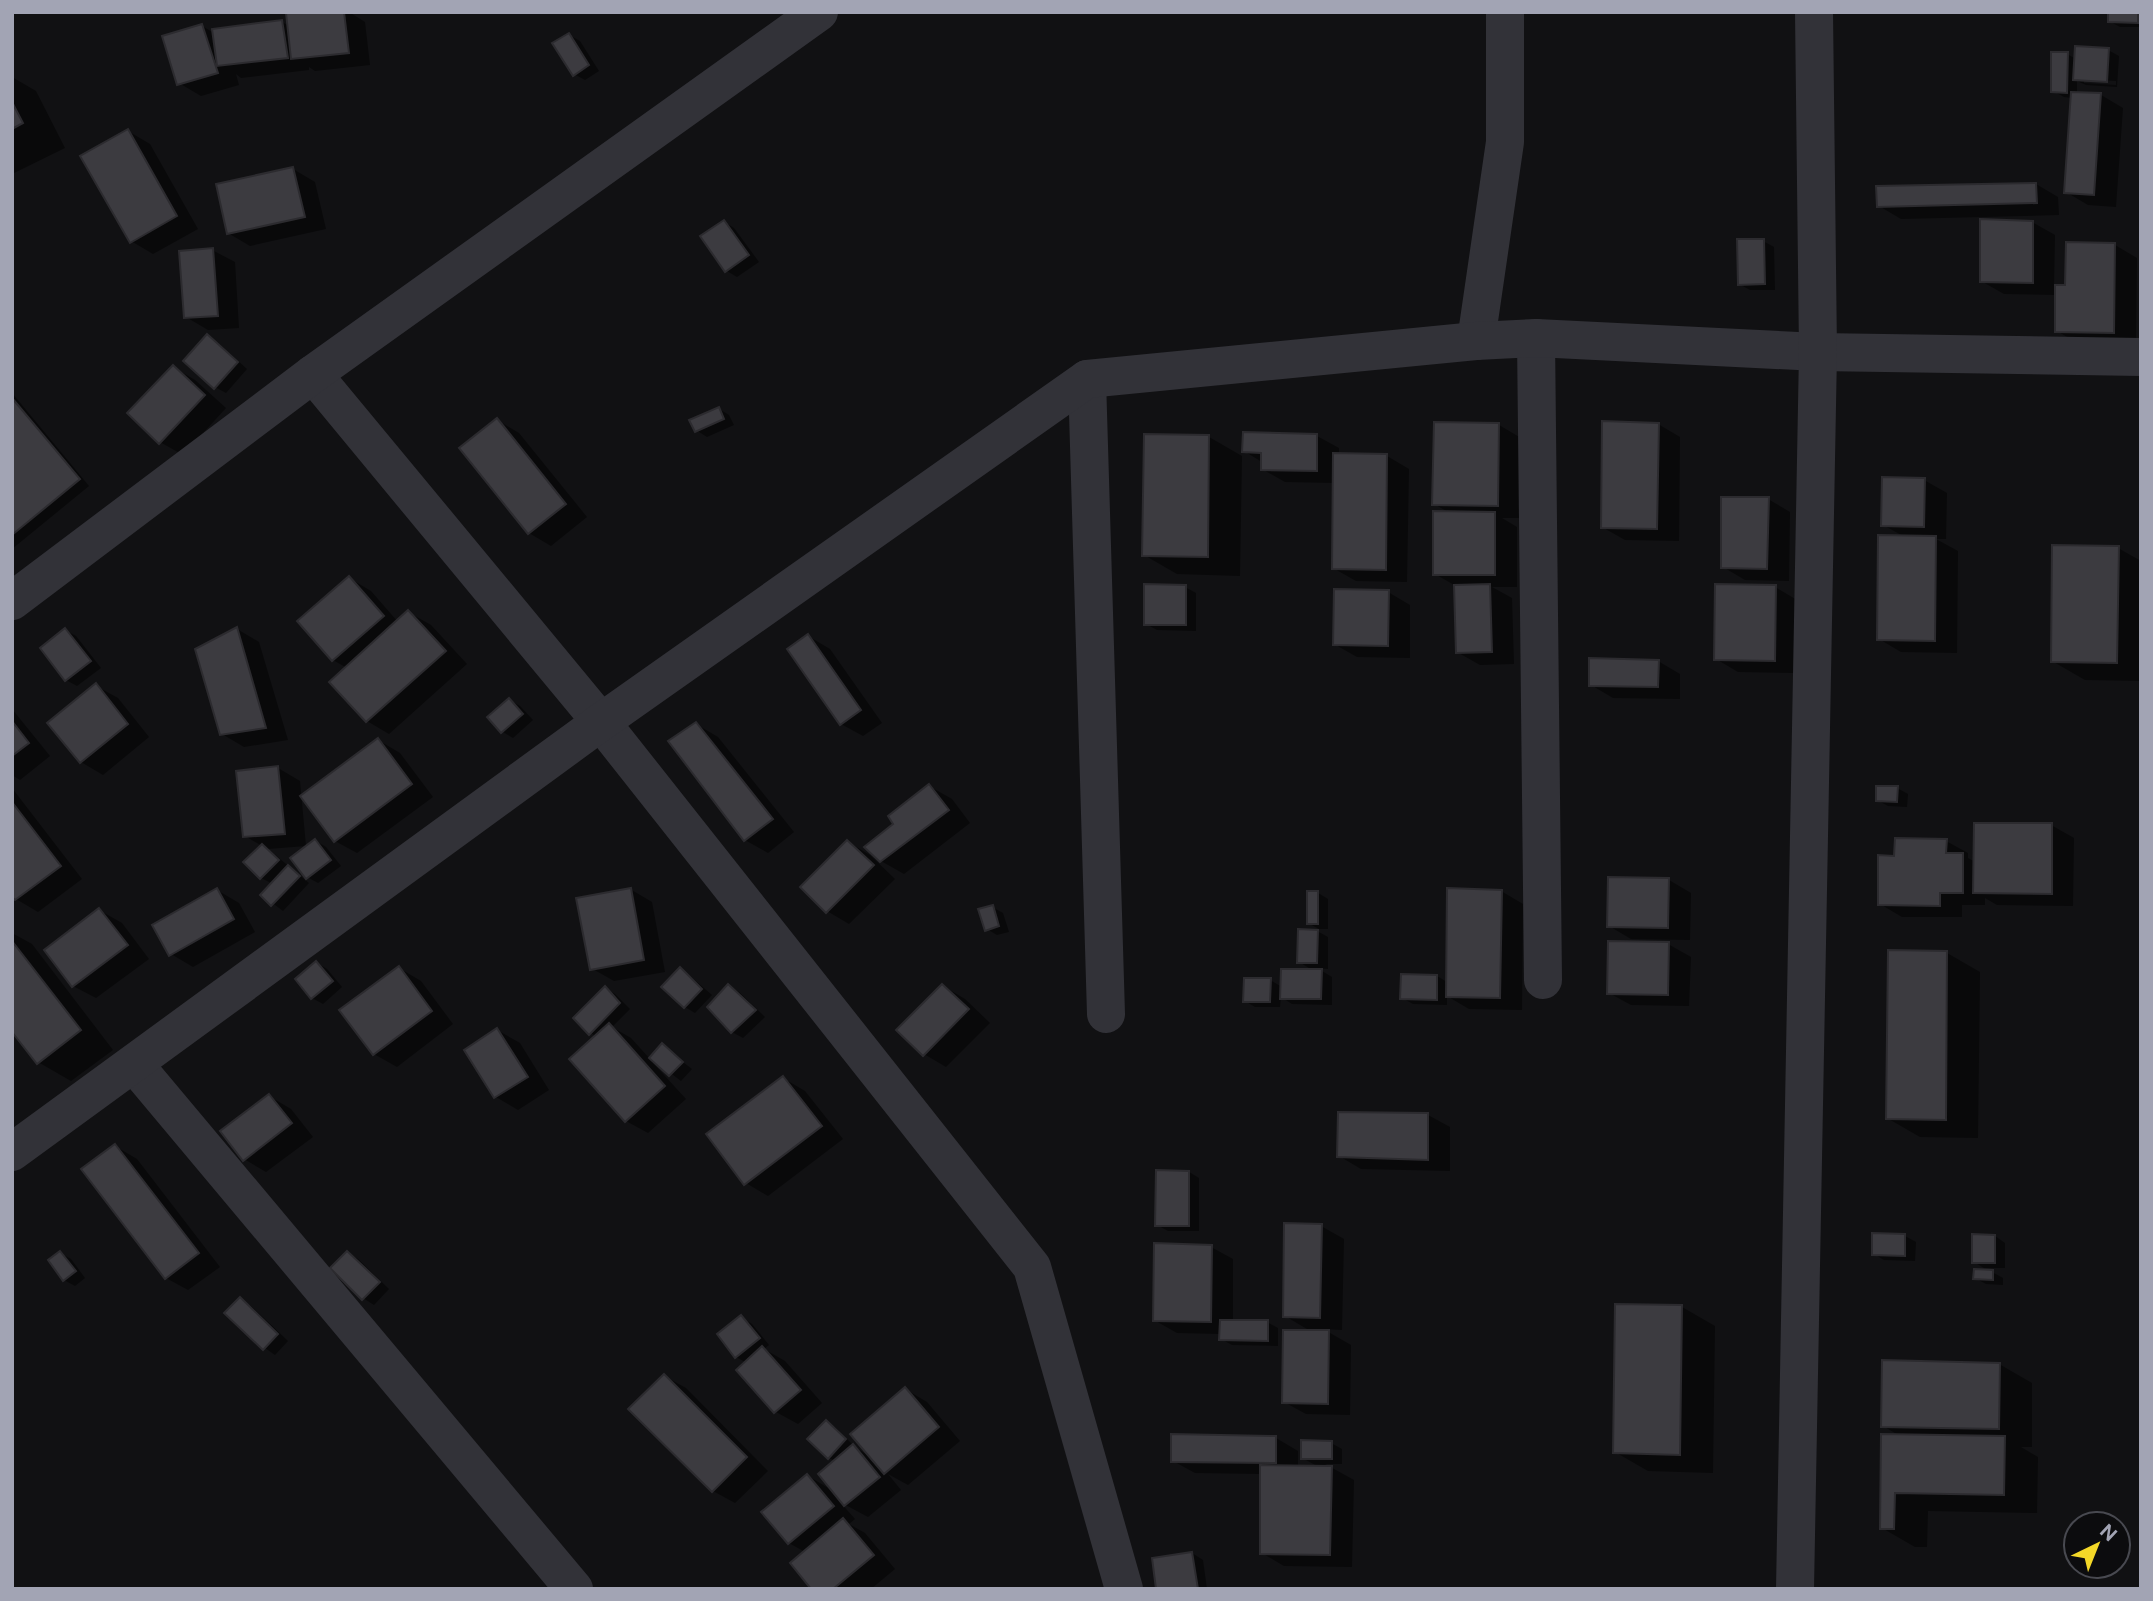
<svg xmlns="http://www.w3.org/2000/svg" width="2153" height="1601" font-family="'Public Sans',sans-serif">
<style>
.shadow{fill:#0007;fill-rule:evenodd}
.building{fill:#3c3b40;stroke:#2c2b2f;stroke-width:2}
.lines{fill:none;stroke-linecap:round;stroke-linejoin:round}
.minor{stroke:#323238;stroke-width:38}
</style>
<rect width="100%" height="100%" fill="#111113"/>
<!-- shadow -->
<g class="shadow">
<polygon points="311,12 349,12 365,22 370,65 315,71 309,67 309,70 241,78 236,74 239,85 201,96 179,83 202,26 214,33 282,22 289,26 288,14"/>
<polygon points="2109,12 2141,12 2141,27 2120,27 2109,21"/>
<polygon points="569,35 580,41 599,71 585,80 574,74"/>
<path d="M2108,50L2119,56L2117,87L2086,85L2077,81V94L2101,95L2123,108L2116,207L2088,205L2066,192L2072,98L2064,97L2053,91L2067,54L2076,59ZM2084,79L2116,81V85L2084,83Z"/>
<polygon points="12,77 36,91 65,148 12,174"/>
<polygon points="128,131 150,144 198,229 153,254 131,241"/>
<polygon points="293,169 315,182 326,229 250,246 228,233"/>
<polygon points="2036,184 2058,197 2059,215 1901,219 1879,206"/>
<polygon points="724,222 734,228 759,262 737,277 727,271"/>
<polygon points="2032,222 2055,235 2054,287 2067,287 2068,244 2115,245 2137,258 2136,345 2079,344 2057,331 2057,295 2004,294 1981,281"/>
<polygon points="1763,241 1774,247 1775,290 1750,290 1739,284"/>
<polygon points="212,250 235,262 239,328 208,330 186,317"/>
<polygon points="208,336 218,343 247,369 226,393 215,387"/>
<polygon points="173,367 195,380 226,408 183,455 160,442"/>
<polygon points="12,393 89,486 12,549"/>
<polygon points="719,409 729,415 734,425 707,437 696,430"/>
<polygon points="497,420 519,433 587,517 551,546 529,533"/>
<polygon points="1658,424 1680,437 1679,541 1625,540 1602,527"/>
<polygon points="1499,425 1521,438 1520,518 1502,518 1517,527 1517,587 1492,587 1512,598 1514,664 1480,665 1457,652 1456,586 1435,574 1450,513 1434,504"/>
<polygon points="1317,436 1339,448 1339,455 1387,456 1409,469 1407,582 1356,581 1333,568 1335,483 1285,482 1262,469 1262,462 1244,451"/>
<polygon points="1209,437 1242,456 1240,576 1177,574 1144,555"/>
<polygon points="1924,480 1947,493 1946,539 1936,539 1958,551 1957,653 1901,652 1879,639 1905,537 1883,525"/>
<polygon points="1768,499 1790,512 1789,581 1745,580 1723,567"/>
<polygon points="2118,548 2141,561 2141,681 2085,680 2052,661"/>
<polygon points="349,578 371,591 398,622 408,612 431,625 467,664 389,734 367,721 347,668 333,660"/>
<polygon points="1185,587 1196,593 1196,631 1157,630 1146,624"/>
<polygon points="1775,587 1797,600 1796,673 1738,672 1716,659"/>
<polygon points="1388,592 1410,605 1410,658 1357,657 1334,644"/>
<polygon points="237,629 259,642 288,740 244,747 222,734"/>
<polygon points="65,630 76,636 101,668 77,686 66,680"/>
<polygon points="808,636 830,649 882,723 863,736 841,724"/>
<polygon points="1658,661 1680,674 1680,699 1613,698 1591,685"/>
<polygon points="96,686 118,698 149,737 103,775 81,762"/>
<polygon points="509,700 520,706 533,720 513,738 503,732 490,717"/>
<polygon points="12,709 50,756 20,780 12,775"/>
<polygon points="696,724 718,737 794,832 768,853 745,840 671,741"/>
<polygon points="378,740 400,753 433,797 357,853 335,841"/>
<polygon points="278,768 300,781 306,846 268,849 309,883 283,911 262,895 273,884 261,878 262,846 245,836"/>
<polygon points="929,786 952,799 970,823 904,874 881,861 896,824"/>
<polygon points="12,788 82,879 38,912 16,899 12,894"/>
<polygon points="1897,788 1908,794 1907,807 1888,806 1877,800"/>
<polygon points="2051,825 2074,838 2073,906 1997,905 1985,898 1985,905 1962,905 1962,917 1902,917 1880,904 1896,857 1946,841 1968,853 1968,858 1975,862"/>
<polygon points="316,841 326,847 341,866 318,883 307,877"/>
<polygon points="848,842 870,855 895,879 849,924 827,911"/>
<polygon points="1669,880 1691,893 1690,940 1631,939 1609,926"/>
<polygon points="630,889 652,902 665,972 614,981 591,968"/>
<polygon points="217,890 239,903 255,932 193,967 171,954"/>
<polygon points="1501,891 1523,904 1522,1010 1469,1009 1447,996 1447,1005 1413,1004 1402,998 1437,976 1447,982"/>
<polygon points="1318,893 1328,899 1328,929 1319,929 1308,923"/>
<polygon points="992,907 1003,913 1009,932 997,935 987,929"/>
<polygon points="99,910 122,923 149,959 96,998 73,986"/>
<polygon points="1317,931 1328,937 1328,969 1317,968 1332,977 1332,1005 1292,1004 1281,997 1280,1007 1255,1007 1245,1001 1270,980 1282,987 1314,971 1299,962"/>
<polygon points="12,933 32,944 113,1050 71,1081 38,1062 12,1029"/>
<polygon points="1668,944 1691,957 1689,1006 1631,1005 1609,993"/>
<polygon points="1947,953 1980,972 1978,1138 1920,1137 1887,1118"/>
<polygon points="317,963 327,969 342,987 323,1004 312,998"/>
<polygon points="399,968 421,981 453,1024 397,1067 374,1054 342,1010"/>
<polygon points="680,970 690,976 712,995 695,1013 685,1007"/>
<polygon points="728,986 739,992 765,1017 743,1038 732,1032"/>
<polygon points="943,986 965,999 990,1023 946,1067 924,1054"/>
<polygon points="605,988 615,994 630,1009 612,1027 631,1038 650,1059 662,1046 692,1069 681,1081 655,1061 653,1063 686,1099 648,1133 626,1121 597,1037 591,1033"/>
<polygon points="497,1030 520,1043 549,1090 518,1110 496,1097 466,1050"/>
<polygon points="783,1078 805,1091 843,1139 768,1196 746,1183"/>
<polygon points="269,1096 291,1109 313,1137 266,1172 244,1159"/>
<polygon points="1428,1115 1450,1127 1450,1171 1361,1169 1339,1156"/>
<polygon points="115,1146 137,1159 220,1267 188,1290 166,1278"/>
<polygon points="1189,1172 1199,1178 1199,1231 1168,1231 1157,1225"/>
<polygon points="1321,1226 1344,1239 1342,1330 1323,1329 1351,1345 1350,1415 1306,1414 1284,1402 1312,1332 1285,1316"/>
<polygon points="1905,1236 1916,1242 1915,1261 1884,1260 1874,1254"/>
<polygon points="1995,1236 2005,1243 2005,1268 1984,1268 1974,1262"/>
<polygon points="1211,1247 1233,1259 1233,1322 1267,1322 1278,1328 1278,1346 1232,1345 1221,1339 1221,1334 1177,1333 1154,1320"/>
<polygon points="60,1253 71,1259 85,1278 75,1286 64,1280"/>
<polygon points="347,1253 358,1259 389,1289 374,1305 363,1298"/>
<polygon points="1992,1272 2003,1278 2003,1285 1986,1284 1975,1278"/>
<polygon points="240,1300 251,1306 288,1341 275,1355 265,1348 227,1313"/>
<polygon points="1682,1307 1715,1326 1713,1473 1648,1471 1615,1452"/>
<polygon points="741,1317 752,1324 769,1345 764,1349 785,1361 822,1403 798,1424 776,1412 738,1370 747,1363 736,1357"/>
<polygon points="1999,1364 2032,1383 2032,1447 2021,1447 2038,1457 2037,1513 1928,1511 1927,1547 1915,1547 1882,1528 1900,1436 1883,1426"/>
<polygon points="664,1376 686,1388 768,1471 735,1503 713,1491"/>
<polygon points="905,1389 927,1402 960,1441 908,1485 888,1474 901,1490 868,1517 840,1502 855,1519 849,1524 865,1533 895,1569 871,1589 813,1589 805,1552 789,1543 808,1476 835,1492 835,1461 829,1458 826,1422 836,1428 855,1447 872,1458"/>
<polygon points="1276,1438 1298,1451 1298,1467 1319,1467 1302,1458 1331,1443 1342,1449 1342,1464 1325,1464 1354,1480 1352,1567 1284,1566 1262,1553 1262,1474 1195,1473 1173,1461"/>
<polygon points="1192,1553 1203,1560 1207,1589 1158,1589"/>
</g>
<!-- building -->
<g class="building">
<polygon points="344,12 349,53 291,59 286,13"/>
<polygon points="2108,12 2138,12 2138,23 2108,22"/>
<polygon points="282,20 288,58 217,66 212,29"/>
<polygon points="202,24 218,73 177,85 162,36"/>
<polygon points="569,33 589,65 573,76 552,43"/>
<polygon points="2075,46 2109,48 2107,82 2073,80"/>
<polygon points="2051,52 2068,52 2067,93 2051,92"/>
<polygon points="2071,92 2101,93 2094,195 2064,193"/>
<polygon points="12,102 23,123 12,129"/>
<polygon points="128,129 177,216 130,243 80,156"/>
<polygon points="293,167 305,217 227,234 216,184"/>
<polygon points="2036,183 2037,203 1877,207 1876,186"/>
<polygon points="1980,219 2033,221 2033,283 1980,282"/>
<polygon points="724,220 749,255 725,272 700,236"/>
<polygon points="1737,239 1764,239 1765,284 1738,285"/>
<polygon points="2066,242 2115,243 2114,333 2055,332 2055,285 2065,285"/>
<polygon points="213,248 218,316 184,318 179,251"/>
<polygon points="207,334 238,362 214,389 183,361"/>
<polygon points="173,365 205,395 159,444 127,413"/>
<polygon points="12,398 80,479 12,535"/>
<polygon points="719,407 724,419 695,432 689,420"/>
<polygon points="497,418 566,504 528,534 459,448"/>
<polygon points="1602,421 1659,423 1657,529 1601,528"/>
<polygon points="1434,422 1499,423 1498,506 1432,505"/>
<polygon points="1243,432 1317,434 1317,471 1261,470 1261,453 1242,452"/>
<polygon points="1144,434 1209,435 1208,557 1142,556"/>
<polygon points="1333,453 1387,454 1386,570 1332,569"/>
<polygon points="1882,477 1925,478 1924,527 1881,526"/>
<polygon points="1721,497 1769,497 1767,569 1721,568"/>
<polygon points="1433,511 1495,512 1495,575 1433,575"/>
<polygon points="1878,535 1936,536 1935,641 1877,640"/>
<polygon points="2052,545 2119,546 2117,663 2051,662"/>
<polygon points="349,576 384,616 332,661 297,621"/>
<polygon points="1144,584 1186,585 1186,625 1144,625"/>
<polygon points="1490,584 1492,652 1456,653 1454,585"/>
<polygon points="1715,584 1776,585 1775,661 1714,660"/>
<polygon points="1334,589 1389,590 1388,646 1333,645"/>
<polygon points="408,610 446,651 366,722 329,682"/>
<polygon points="237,627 266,728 220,735 195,649"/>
<polygon points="65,628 91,661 65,681 40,648"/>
<polygon points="808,634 861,710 840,725 787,649"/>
<polygon points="1589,658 1659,660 1658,687 1589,686"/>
<polygon points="96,683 128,724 80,763 47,723"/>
<polygon points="509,698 523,714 501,733 487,717"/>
<polygon points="12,721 29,743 12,756"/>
<polygon points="696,722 773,819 744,841 668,741"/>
<polygon points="378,738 412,784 334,842 300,796"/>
<polygon points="278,766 285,834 243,837 236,771"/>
<polygon points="929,784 949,810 880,862 864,847 893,824 888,816"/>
<polygon points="1876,786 1898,786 1897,802 1876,801"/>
<polygon points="12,802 61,866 15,900 12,897"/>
<polygon points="1974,823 2052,823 2052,894 1973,893"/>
<polygon points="1895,838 1947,839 1946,853 1963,853 1963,893 1940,893 1940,906 1878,905 1878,855 1894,856"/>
<polygon points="315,839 331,860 306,879 290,858"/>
<polygon points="847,840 874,865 826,913 800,887"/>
<polygon points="262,844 279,860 260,879 243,862"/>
<polygon points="288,865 300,876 271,906 260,895"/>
<polygon points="1608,877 1669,878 1668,928 1607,927"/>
<polygon points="217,888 234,919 169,956 152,925"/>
<polygon points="631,888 644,960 590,970 576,898"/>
<polygon points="1447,888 1502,890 1500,998 1446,997"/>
<rect x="1307" y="891" width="11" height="33"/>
<polygon points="993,905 999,926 985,931 978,909"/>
<polygon points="99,908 128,945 72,987 44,950"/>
<polygon points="1298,929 1318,930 1317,963 1297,963"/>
<polygon points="12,941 81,1030 37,1064 12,1032"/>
<polygon points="1608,941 1669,942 1668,995 1607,994"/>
<polygon points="1888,950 1947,951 1946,1120 1886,1119"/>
<polygon points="316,961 333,981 311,999 295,979"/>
<polygon points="399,966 432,1011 373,1055 339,1010"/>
<polygon points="680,967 702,989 684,1008 661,987"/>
<polygon points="1281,969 1322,969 1321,999 1280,999"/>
<polygon points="1401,974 1437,975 1437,1000 1400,999"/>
<polygon points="1244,978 1271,978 1270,1002 1243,1002"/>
<polygon points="728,984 756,1010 731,1033 707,1007"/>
<polygon points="942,984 969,1009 923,1056 896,1030"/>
<polygon points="605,986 620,1003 589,1035 573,1018"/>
<polygon points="609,1023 665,1086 625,1122 569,1059"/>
<polygon points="497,1028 528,1077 494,1098 464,1050"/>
<polygon points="662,1043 683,1062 669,1076 649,1058"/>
<polygon points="783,1076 822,1126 744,1185 706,1134"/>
<polygon points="269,1094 292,1123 243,1161 220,1131"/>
<polygon points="1338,1112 1428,1113 1428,1160 1337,1157"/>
<polygon points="115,1144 199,1253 165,1279 81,1169"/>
<polygon points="1156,1170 1189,1171 1189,1226 1155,1226"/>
<polygon points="1284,1223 1322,1224 1320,1318 1283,1317"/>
<polygon points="1872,1233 1905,1234 1905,1256 1872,1255"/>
<polygon points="1972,1234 1995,1235 1995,1263 1972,1263"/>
<polygon points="1154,1243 1212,1245 1211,1322 1153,1321"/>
<polygon points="60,1251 76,1271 63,1281 48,1260"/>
<polygon points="347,1251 380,1282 362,1300 330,1268"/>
<polygon points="1974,1269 1993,1270 1993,1280 1973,1279"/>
<polygon points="240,1297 278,1334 263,1350 224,1313"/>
<polygon points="1615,1304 1682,1305 1680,1455 1613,1453"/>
<polygon points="741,1315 760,1338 735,1358 717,1334"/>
<polygon points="1220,1320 1268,1320 1268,1341 1219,1340"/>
<polygon points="1283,1330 1329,1330 1328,1404 1282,1403"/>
<polygon points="762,1346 801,1390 774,1413 736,1370"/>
<polygon points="1882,1360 2000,1363 1999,1429 1881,1427"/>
<polygon points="664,1374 747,1457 712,1492 628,1409"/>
<polygon points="905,1387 939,1427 884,1474 850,1434"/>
<polygon points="826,1420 846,1439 828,1459 807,1439"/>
<polygon points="1171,1434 1276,1436 1276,1463 1171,1462"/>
<polygon points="1881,1434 2005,1436 2004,1495 1895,1493 1894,1529 1880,1529"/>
<polygon points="1301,1440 1332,1441 1332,1459 1301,1459"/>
<polygon points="853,1444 880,1477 844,1506 818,1474"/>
<polygon points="1260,1465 1332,1466 1330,1555 1260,1554"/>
<polygon points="807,1474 834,1506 788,1544 761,1512"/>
<polygon points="843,1518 874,1555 833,1589 811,1589 790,1563"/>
<polygon points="1192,1552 1198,1589 1156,1589 1152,1558"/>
</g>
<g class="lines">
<!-- minor -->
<g class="minor">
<polyline points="1536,338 1543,980"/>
<polyline points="1476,341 1505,142 1505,12"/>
<polyline points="313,374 601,722 1032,1267 1124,1589"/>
<polyline points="1087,379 1106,1014"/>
<polyline points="12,601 313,374 819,12"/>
<polyline points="134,1064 574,1589"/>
<polyline points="12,1152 601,722 1087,379 1476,341 1536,338 1818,352 2141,357"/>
<polyline points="1795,1589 1818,352 1814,12"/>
</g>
</g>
<!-- border -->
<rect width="2153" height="1601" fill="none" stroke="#a2a4b4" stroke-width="28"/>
<!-- north arrow -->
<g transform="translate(2097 1545) rotate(43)"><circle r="33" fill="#0c0c0e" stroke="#484950" stroke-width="2"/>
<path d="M0-5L12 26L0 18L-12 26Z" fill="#f4d828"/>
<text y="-10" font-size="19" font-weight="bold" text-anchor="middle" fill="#a2a4b4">N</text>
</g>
</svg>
